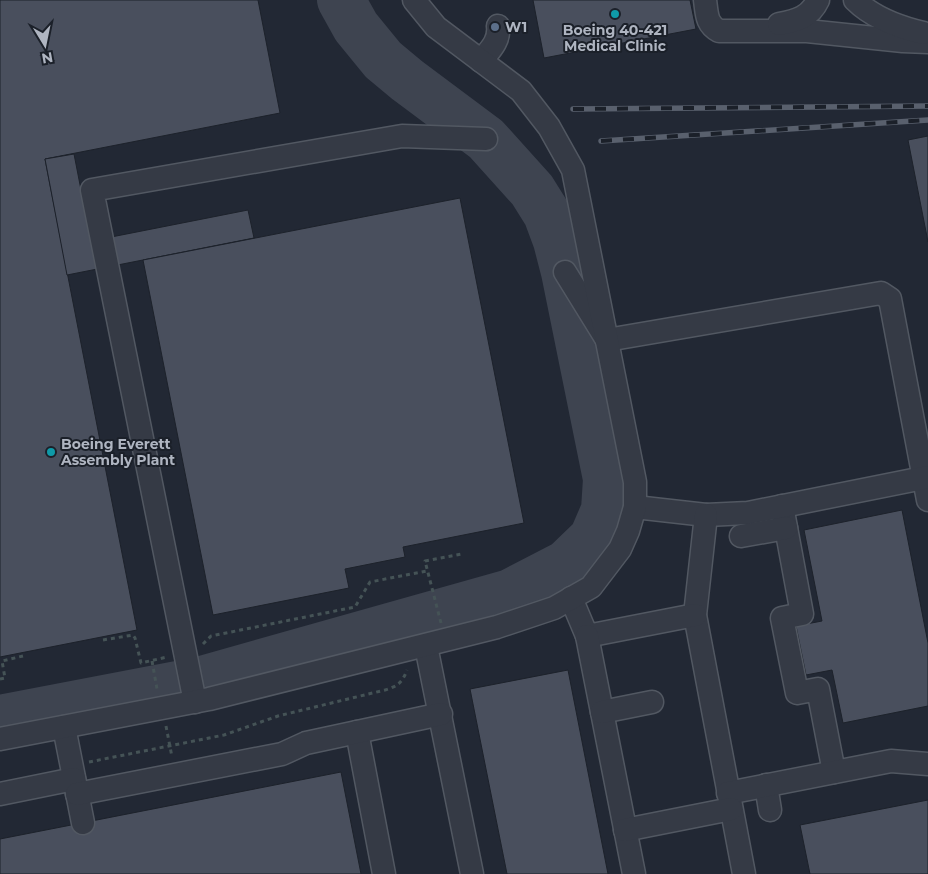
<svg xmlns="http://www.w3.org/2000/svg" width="928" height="874" font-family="Montserrat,sans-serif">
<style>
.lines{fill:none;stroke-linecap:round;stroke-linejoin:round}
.taxiway{stroke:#3e4450;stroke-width:48}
.building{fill:#494f5d;stroke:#1d222b}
.minor-casing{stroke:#525862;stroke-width:25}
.path{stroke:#455356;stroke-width:3;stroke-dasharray:4 4;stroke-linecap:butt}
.minor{stroke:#353a45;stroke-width:22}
.rail-casing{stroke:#59606d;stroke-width:5.5}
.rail{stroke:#1b2029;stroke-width:4;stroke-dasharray:11;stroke-linecap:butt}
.culture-dot{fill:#0f9aa8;stroke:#1b2029;stroke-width:2}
.service-dot{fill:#5c6f8a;stroke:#1b2029;stroke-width:2}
.labels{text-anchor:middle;stroke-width:4;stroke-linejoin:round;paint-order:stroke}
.poi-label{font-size:14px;font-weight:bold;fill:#afb5c1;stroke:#1b2029;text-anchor:start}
</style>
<rect width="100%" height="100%" fill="#222834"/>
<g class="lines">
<!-- taxiway -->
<polyline class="taxiway" points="0,719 198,681 510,593 566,564 593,538 605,510 607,479 565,272 557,241 547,214 532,190 486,139 407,80 383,60 356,27 341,0"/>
</g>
<!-- building -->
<g class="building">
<polygon points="0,0 258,0 280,113 45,159 137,630 0,657"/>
<polygon points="533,0 690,0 696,29 544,58"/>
<polygon points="928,136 928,242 908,140"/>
<polygon points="74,154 91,241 248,210 254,238 67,275 45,159"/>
<polygon points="460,198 524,523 403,547 405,557 345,569 349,588 213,615 143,260"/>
<polygon points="902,510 928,643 928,706 843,723 832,670 806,675 796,626 822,621 804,530"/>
<polygon points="568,670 608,874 507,874 470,689"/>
<polygon points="341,772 361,874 0,874 0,839"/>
<polygon points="928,800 928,874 810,874 800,825"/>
</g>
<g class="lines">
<defs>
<g id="minor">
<path d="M705,0C707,14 706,24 719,31H807L903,41L928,42"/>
<path d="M855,0C873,18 898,27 923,33"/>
<path d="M779,24C797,21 810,17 818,0"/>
<path d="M481,61C490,50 500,41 498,26"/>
<polyline points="565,272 607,340 881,293 890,299 928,500"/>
<polyline points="782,506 802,614 782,618 797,693 818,689 834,772"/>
<polyline points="635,507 706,515 748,513 928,477"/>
<polyline points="706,515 695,615 744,874"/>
<polyline points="741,536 786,528"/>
<polyline points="571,598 587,636 695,615"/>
<polyline points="587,636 634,874"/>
<polyline points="426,646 472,874"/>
<polyline points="195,702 92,190 402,136 486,139"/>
<polyline points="602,712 652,702"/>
<polyline points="64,727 83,823"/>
<polyline points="357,732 384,874"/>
<polyline points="0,739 209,699 497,627 554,608 591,587 620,549 628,531 635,507 635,482 573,170 549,127 521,91 436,27 414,0"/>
<polyline points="766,785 770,810"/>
<polyline points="728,793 891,761 928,764"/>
<polyline points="0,794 74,779"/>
<polyline points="77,794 282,754 306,743 441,714"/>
<polyline points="625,830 731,809"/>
</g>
</defs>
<!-- minor casing -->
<use href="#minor" class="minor-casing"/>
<!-- path -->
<g class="path">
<polyline points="441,623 425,561 462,554"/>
<polyline points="103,640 133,635 135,638 141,663 167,657"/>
<polyline points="203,644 211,636 355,607 370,582 427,571"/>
<polyline points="152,661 157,689"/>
<polyline points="0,679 5,678 2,661 23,656"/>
<polyline points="166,726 172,757"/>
<path d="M89,762L224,735L278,716L385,690C398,686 402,683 407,670"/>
</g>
<!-- minor -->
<use href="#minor" class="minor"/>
<defs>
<g id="rail">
<polyline points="573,109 928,106"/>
<polyline points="601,141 928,120"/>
</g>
</defs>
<!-- rail casing -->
<use href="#rail" class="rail-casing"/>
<!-- rail -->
<use href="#rail" class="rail"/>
</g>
<!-- markers -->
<g class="culture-dot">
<circle cx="615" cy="14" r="5"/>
<circle cx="51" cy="452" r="5"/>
</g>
<circle class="service-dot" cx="495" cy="27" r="5"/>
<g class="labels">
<!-- poi labels -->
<g class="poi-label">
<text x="505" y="32">W1</text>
<text x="615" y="35" text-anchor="middle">Boeing 40-421<tspan x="615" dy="16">Medical Clinic</tspan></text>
<text x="61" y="449">Boeing Everett<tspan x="61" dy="16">Assembly Plant</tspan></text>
</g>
</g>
<!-- north arrow -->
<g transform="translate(45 45) rotate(170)" stroke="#1b2029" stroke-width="4" paint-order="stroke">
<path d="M0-4L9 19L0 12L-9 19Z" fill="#afb5c1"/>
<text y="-8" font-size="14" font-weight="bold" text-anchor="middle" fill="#afb5c1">N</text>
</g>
</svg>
